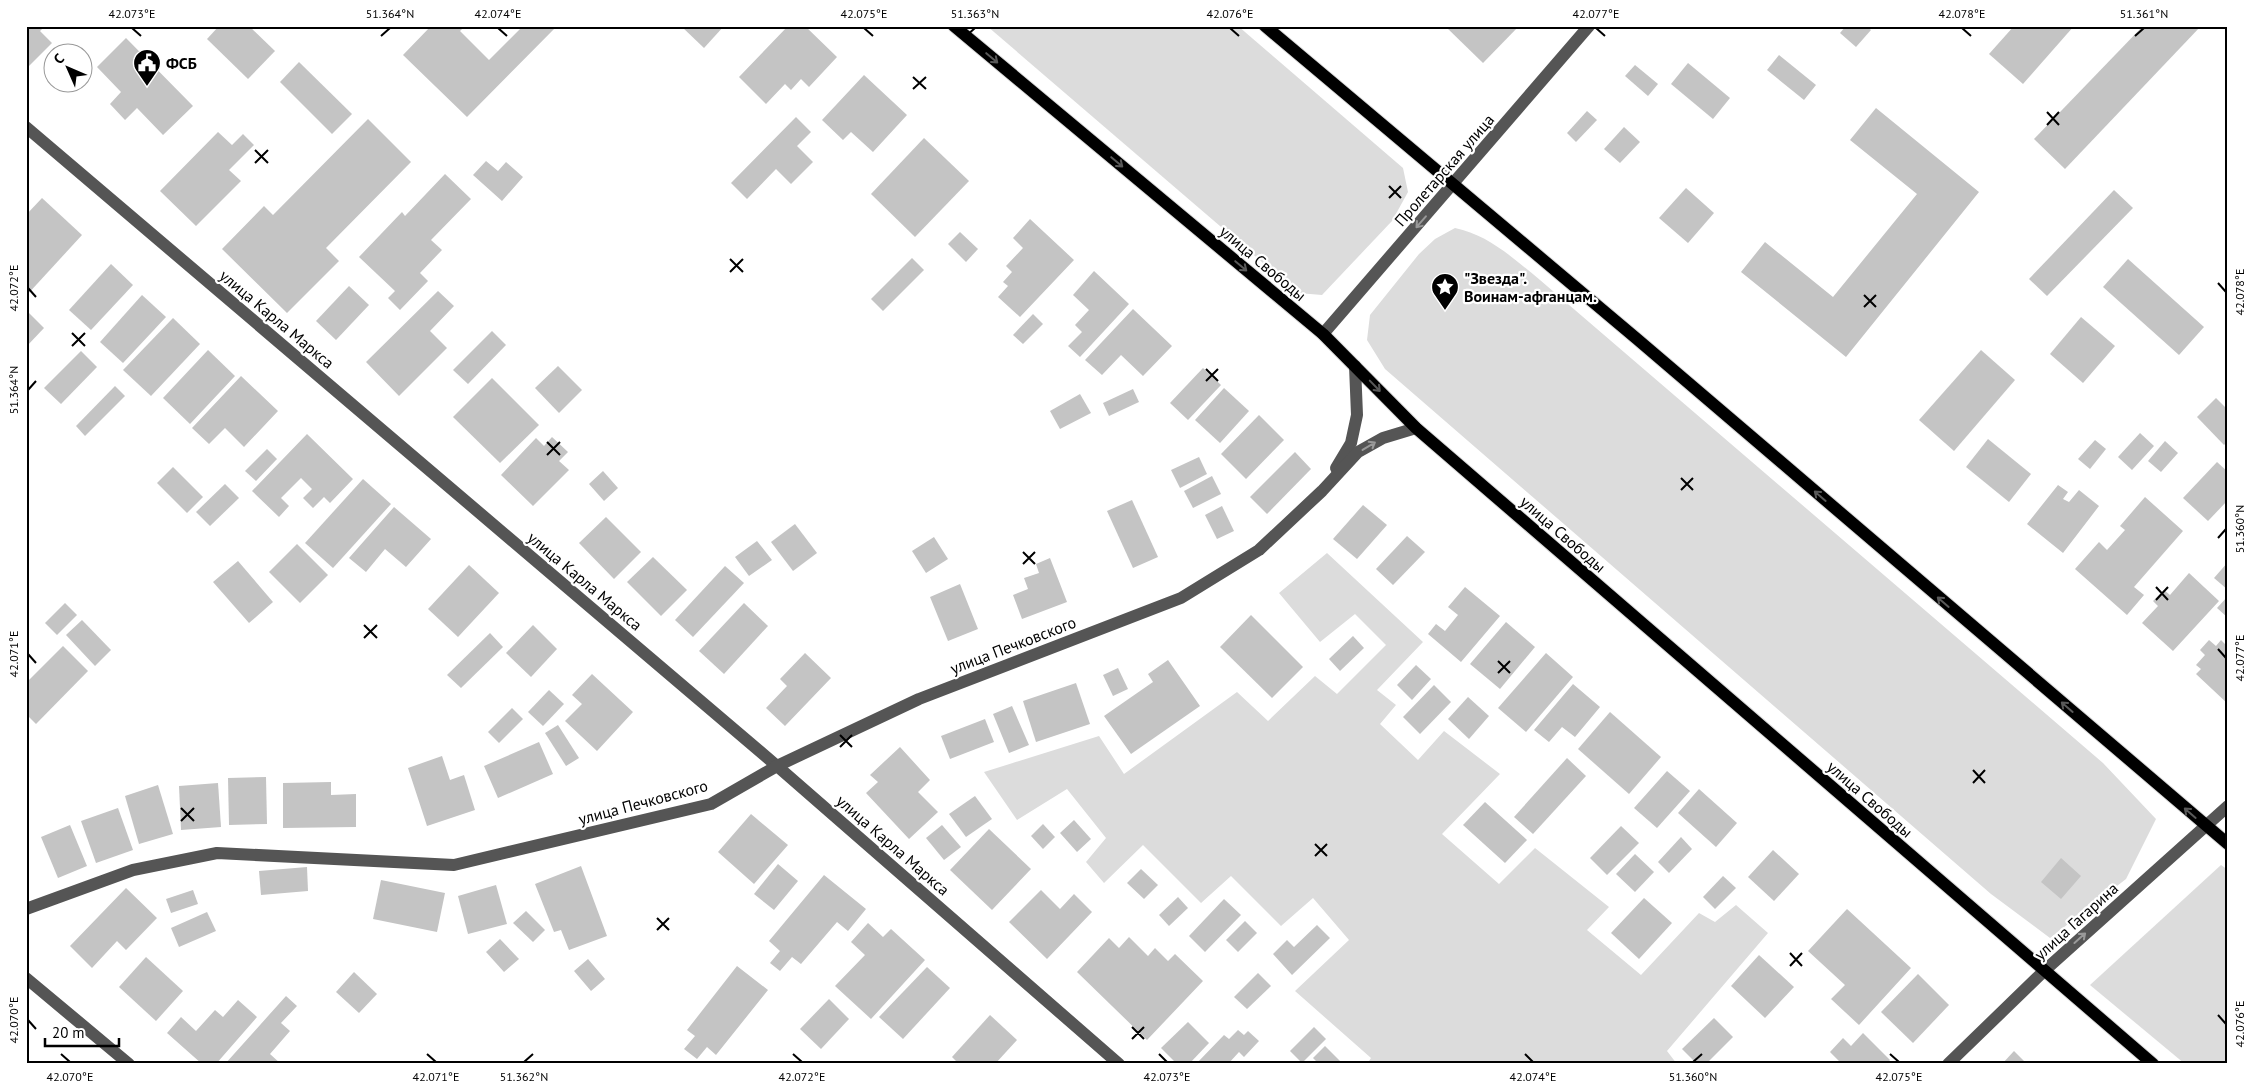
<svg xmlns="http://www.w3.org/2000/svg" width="2254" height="1090" font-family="'PT Sans',sans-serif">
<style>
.green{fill:#dcdcdc}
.building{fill:#c4c4c4}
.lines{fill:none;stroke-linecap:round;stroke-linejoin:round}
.major-casing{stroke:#dbdbdb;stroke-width:14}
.minor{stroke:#555;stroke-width:12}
.major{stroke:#000;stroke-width:12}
.oneway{stroke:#595959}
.oneway2{stroke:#999}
.ticks{fill:none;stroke:#000;stroke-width:2}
.labels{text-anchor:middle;stroke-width:4.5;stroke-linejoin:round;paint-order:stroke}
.poi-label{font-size:16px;font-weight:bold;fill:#000;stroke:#fff;text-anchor:start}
.street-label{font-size:16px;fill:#000;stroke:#fff}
.neatline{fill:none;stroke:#000;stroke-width:2}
.ticks-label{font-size:12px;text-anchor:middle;fill:#000}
</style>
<rect width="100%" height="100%" fill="#fff"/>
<!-- green -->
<g class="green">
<polygon points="987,26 1238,26 1403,168 1408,192 1392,221 1322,295 1298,293"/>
<path d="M1455,228C1489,235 1514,259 1540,280L2103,763L2156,819L2126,879L2050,938L1991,894L1385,369L1367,340L1370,315L1419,254L1435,239Z"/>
<polygon points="1327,553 1423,642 1377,690 1396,705 1380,724 1418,760 1444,731 1500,774 1442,834 1499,884 1535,848 1609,907 1587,930 1641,975 1699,913 1715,922 1736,905 1768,933 1667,1051 1677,1064 1367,1064 1371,1058 1295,991 1349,940 1313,898 1281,926 1231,876 1201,903 1143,845 1104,883 1086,862 1106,838 1067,789 1017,820 984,772 1099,736 1124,774 1237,692 1268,721 1315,676 1337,694 1386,645 1355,614 1320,642 1279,593"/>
<polygon points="2221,865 2228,870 2228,1064 2185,1064 2090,985"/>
</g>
<!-- building -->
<g class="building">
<polygon points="26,26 45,26 40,31 52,43 28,67 26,65"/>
<polygon points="219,26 249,26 275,51 248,79 207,39"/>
<polygon points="431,26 465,26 460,31 489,60 523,26 557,26 467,117 403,55"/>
<polygon points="681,26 724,26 704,48"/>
<polygon points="788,26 805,26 837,57 809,87 801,79 791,90 785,84 766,104 739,77"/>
<polygon points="1445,26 1519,26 1483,63"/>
<polygon points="1846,26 1866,26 1871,30 1856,47 1840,33"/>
<polygon points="2014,26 2074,26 2023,84 1989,54"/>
<polygon points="2143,26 2201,26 2065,169 2034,139"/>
<polygon points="126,38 193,106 163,135 137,108 125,120 110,104 121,92 97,67"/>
<polygon points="1779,55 1816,85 1804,100 1767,70"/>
<polygon points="299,62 352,114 332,134 280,82"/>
<polygon points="1688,63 1730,98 1713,119 1671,84"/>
<polygon points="1635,65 1658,84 1648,96 1625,76"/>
<polygon points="864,75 907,115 873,152 851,132 843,140 822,120"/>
<polygon points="1876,108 1979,192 1846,357 1741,272 1765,242 1833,297 1917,194 1850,140"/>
<polygon points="1587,111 1597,120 1576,142 1567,133"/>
<polygon points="796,117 811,132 797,146 813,162 791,184 776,169 747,199 731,183"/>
<polygon points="368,119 411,162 326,248 339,261 287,313 222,249 264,206 273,215"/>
<polygon points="1624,127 1640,142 1620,163 1604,149"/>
<polygon points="218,132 232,145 243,134 254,145 229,170 241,181 196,226 160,191"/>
<polygon points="924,138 969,181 915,237 871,194"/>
<polygon points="486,161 498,171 506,162 523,177 502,201 473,175"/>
<polygon points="445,174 471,199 431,240 442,250 420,273 428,281 400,310 388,298 395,291 359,257 402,212 405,216"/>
<polygon points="1686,188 1714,213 1688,243 1659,218"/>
<polygon points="2114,190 2133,208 2047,296 2029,279"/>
<polygon points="42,198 82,235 26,296 26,215"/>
<polygon points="1030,219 1074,260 1020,317 998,297 1008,286 1003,282 1012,272 1006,266 1023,248 1013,238"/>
<polygon points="960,232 978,249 966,262 948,244"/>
<polygon points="912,258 924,270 883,311 871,299"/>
<polygon points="2128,259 2204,327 2179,355 2103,287"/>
<polygon points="111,264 133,285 91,330 69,310"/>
<polygon points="1094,271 1129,304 1080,357 1068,346 1082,332 1075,325 1089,310 1073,295"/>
<polygon points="349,286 369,305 336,340 316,321"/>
<polygon points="438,291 454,306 430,331 447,348 399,396 366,362"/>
<polygon points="142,295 166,317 123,363 100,342"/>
<polygon points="1133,309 1172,346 1143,376 1121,355 1102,375 1085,360"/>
<polygon points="26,310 44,328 26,347"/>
<polygon points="1033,314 1043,324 1023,344 1013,335"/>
<polygon points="2081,317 2115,346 2083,383 2050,354"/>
<polygon points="173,318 200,344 151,396 123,370"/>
<polygon points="492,331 506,345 468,384 453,370"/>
<polygon points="208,350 235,376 190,424 163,398"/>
<polygon points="1981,350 2015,380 1954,451 1919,420"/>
<polygon points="81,351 97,367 61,404 44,388"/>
<polygon points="558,366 582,390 559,413 535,388"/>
<polygon points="1203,368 1221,385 1188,420 1170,403"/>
<polygon points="241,376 278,411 244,447 225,428 209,444 192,428"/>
<polygon points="492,378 539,425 500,463 453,417"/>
<polygon points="115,386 125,396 85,436 76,426"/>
<polygon points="1224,388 1249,411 1220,443 1195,420"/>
<polygon points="1133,389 1139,402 1109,416 1103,403"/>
<polygon points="1080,394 1091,413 1060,429 1050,411"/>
<polygon points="2216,398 2228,410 2228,441 2224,445 2197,417"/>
<polygon points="1259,415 1284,440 1246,479 1221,454"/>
<polygon points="2140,433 2154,446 2132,470 2118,457"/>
<polygon points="307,434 353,479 330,503 324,497 313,508 303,498 312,489 301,478 281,498 289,506 279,517 252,491"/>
<polygon points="552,437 568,452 559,461 569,470 533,506 501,475 536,438 544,446"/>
<polygon points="1988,439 2031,474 2009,502 1966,467"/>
<polygon points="2095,440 2106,449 2090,469 2078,459"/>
<polygon points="2165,441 2178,453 2161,472 2148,461"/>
<polygon points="267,449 277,459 256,481 245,471"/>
<polygon points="1295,452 1311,469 1267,514 1250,497"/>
<polygon points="1199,457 1207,474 1180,488 1171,470"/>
<polygon points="2217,462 2228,472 2228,500 2208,521 2183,498"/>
<polygon points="173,467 203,497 187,513 157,483"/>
<polygon points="603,471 618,488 604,501 589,484"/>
<polygon points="1212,476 1221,494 1193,508 1184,491"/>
<polygon points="363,479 391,504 333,568 305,543"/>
<polygon points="225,484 239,498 210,526 196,512"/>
<polygon points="2058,485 2068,492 2063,499 2069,502 2079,490 2099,506 2063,553 2027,524"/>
<polygon points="2145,497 2183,531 2134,587 2144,595 2127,615 2075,569 2099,542 2107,550 2125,530 2120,526"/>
<polygon points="1132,500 1158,557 1133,568 1107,511"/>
<polygon points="1363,505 1387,525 1357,559 1333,539"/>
<polygon points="1222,506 1234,531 1217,539 1205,515"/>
<polygon points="394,507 431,539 406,567 385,549 366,572 349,558"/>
<polygon points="606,517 641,552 614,579 579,543"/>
<polygon points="795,524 817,553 793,571 771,542"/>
<polygon points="1407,536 1425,552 1393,585 1376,569"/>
<polygon points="934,537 948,559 926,573 912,551"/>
<polygon points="757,541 772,560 749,576 735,557"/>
<polygon points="297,544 328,575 300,603 269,572"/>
<polygon points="653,557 687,590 661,616 627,582"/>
<polygon points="1050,558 1067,602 1022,619 1013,595 1028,589 1024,578 1039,573 1036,564"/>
<polygon points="238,561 273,602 249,623 213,582"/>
<polygon points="2228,562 2228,590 2214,578"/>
<polygon points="469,565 499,593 458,637 428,609"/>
<polygon points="725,566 744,583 693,637 675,620"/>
<polygon points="2189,573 2219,601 2173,651 2142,623 2158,606 2153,601 2164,590 2170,595"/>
<polygon points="960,584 978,629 948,641 930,597"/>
<polygon points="1465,587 1500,616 1461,662 1428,634 1436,624 1445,631 1458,615 1448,607"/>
<polygon points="2228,596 2228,616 2227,617 2217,608"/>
<polygon points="65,603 77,615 57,635 45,623"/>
<polygon points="744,603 768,626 724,674 699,651"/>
<polygon points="1251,615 1303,667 1272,698 1220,647"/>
<polygon points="82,620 111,650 95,666 66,635"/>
<polygon points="1506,622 1535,647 1500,689 1470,664"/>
<polygon points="533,625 557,649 531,677 506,653"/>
<polygon points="490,633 503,647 461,688 447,675"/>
<polygon points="1353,636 1364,648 1340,671 1329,659"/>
<polygon points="2209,640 2216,646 2221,640 2228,647 2228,704 2196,674 2201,669 2196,665 2205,655 2200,650"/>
<polygon points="63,646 88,671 36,724 26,714 26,683"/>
<polygon points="805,653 831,678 785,726 766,708 787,686 780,679"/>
<polygon points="1546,653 1573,677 1526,732 1498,708"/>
<polygon points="1168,660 1200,706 1131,754 1104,716 1153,682 1148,674"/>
<polygon points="1416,665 1431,679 1412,700 1397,685"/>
<polygon points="1118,668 1128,689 1113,696 1103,675"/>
<polygon points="592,674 633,712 597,751 565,721 582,704 572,695"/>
<polygon points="1076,683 1090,724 1036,742 1023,701"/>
<polygon points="1573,684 1600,707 1575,737 1562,727 1549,742 1534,730"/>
<polygon points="1434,685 1451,702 1420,734 1403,717"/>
<polygon points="549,690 564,704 543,726 528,712"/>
<polygon points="1468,697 1489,716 1469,739 1448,719"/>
<polygon points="1012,706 1029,745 1009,753 993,714"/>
<polygon points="512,708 523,719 499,743 488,732"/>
<polygon points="1610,712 1661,757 1629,794 1578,749"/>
<polygon points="985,719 994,742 950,759 941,736"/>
<polygon points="558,725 579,758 566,766 545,733"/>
<polygon points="539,742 553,774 498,798 484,766"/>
<polygon points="900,747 930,780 918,792 938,812 909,839 866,793 878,782 870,775"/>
<polygon points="442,756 450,780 464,775 475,810 427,826 408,768"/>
<polygon points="1567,758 1586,776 1533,834 1514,817"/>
<polygon points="1667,771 1690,791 1657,828 1634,808"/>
<polygon points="266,777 267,824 229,825 228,778"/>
<polygon points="331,782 331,795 356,794 356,827 283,828 283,783"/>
<polygon points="218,783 221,827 181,830 179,786"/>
<polygon points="158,785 173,834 139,844 125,796"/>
<polygon points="1699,789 1737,823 1716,847 1678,813"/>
<polygon points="975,796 992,819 966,837 949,814"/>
<polygon points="1485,802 1527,840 1505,863 1463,825"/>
<polygon points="118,808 133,850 96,863 81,821"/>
<polygon points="751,814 788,845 754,884 718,852"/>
<polygon points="1074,820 1091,839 1077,852 1060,833"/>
<polygon points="1043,824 1055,837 1043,849 1031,836"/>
<polygon points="70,825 87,866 58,878 41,837"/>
<polygon points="942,825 961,847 944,860 926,838"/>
<polygon points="1621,826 1639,843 1607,875 1590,858"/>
<polygon points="989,829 1031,869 992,910 950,870"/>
<polygon points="1681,837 1692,849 1669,873 1658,862"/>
<polygon points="1773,850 1799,874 1774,901 1748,877"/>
<polygon points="1635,854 1654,872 1635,892 1616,874"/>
<polygon points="2061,858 2081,876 2061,899 2041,882"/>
<polygon points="778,864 798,881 774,910 754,894"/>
<polygon points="581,866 607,936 569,950 561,930 554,932 535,884"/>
<polygon points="307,867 308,891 261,895 259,871"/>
<polygon points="1141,869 1158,885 1144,899 1127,883"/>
<polygon points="824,875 866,909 848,931 837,922 801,964 792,957 780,971 770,963 780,951 769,941"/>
<polygon points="1723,876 1736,888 1715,909 1703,897"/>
<polygon points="381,880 445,893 437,932 373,919"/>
<polygon points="496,885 507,924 468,934 458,896"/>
<polygon points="126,888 157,918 126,950 117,941 92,968 70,946"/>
<polygon points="193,890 198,904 171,913 166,899"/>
<polygon points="1041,890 1060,909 1074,894 1092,912 1047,959 1009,922"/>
<polygon points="1178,897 1188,908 1169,926 1159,915"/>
<polygon points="1644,898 1672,923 1639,959 1611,933"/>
<polygon points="1224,899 1241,915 1205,952 1189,936"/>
<polygon points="1847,909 1911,968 1859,1025 1831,999 1845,985 1808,951"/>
<polygon points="526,911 545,930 533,942 513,923"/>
<polygon points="207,912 216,931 179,947 171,928"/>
<polygon points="1245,921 1257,933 1238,952 1226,940"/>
<polygon points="868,923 883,937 891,929 925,960 871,1019 835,986 865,955 851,942"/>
<polygon points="1317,925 1330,938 1292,975 1273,954 1287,940 1294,947"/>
<polygon points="1129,937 1148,956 1155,948 1168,961 1175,954 1203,981 1147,1040 1077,972 1109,938 1119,948"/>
<polygon points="500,939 519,959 504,972 486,952"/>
<polygon points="1759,955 1794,987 1765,1018 1731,986"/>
<polygon points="146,957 183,991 156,1021 119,987"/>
<polygon points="588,959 605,979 591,991 574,971"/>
<polygon points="737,966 768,990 716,1055 707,1047 697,1059 684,1049 695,1036 687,1030"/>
<polygon points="927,967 950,988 903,1039 879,1017"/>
<polygon points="354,972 377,994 359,1013 336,992"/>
<polygon points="1258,973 1271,986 1247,1009 1234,997"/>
<polygon points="1918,974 1949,1005 1913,1043 1881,1012"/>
<polygon points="286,996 297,1006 281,1023 290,1031 270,1054 281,1064 225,1064"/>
<polygon points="829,999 849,1019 821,1049 800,1029"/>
<polygon points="238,1000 257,1017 216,1064 202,1064 167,1033 181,1017 196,1031 215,1010 223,1017"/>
<polygon points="990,1015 1017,1040 995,1064 959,1064 952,1057"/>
<polygon points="1714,1018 1733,1037 1706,1064 1697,1064 1682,1049"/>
<polygon points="1188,1022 1209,1043 1189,1064 1177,1064 1161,1048"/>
<polygon points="1314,1027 1326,1039 1302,1063 1290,1051"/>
<polygon points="1238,1030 1244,1035 1248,1031 1259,1041 1244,1057 1239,1052 1228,1064 1196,1064 1224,1035 1229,1039"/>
<polygon points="1863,1033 1890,1060 1887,1064 1842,1064 1830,1052 1843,1038 1851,1046"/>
<polygon points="1325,1046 1343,1064 1319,1064 1313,1058"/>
<polygon points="2014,1051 2027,1064 2002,1064"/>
</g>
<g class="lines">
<defs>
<g id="major">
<polyline points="954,26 1323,334 1416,428 2153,1064"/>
<polyline points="1265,26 1637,339 2228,844"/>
</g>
</defs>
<!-- major casing -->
<use href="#major" class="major-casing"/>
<!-- minor -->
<g class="minor">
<polyline points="26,127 777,766 1119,1064"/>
<polyline points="1323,334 1589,26"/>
<polyline points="1336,468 1351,443 1357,415 1355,366"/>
<polyline points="26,909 133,870 217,853 454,865 711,804 777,766 919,699 1181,598 1259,550 1322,491 1358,452 1383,438 1416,428"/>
<polyline points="26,978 129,1064"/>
<polyline points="1948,1064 2044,971 2228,806"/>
</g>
<!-- major -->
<use href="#major" class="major"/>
</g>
<!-- one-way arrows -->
<defs><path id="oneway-shaft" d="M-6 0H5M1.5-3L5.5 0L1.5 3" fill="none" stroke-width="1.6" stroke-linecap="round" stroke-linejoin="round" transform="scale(1.25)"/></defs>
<g class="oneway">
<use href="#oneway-shaft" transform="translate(992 58) rotate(40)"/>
<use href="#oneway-shaft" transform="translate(1117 162) rotate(40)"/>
<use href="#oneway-shaft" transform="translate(1241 266) rotate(40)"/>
<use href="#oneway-shaft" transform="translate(1375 386) rotate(46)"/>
<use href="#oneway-shaft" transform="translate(1820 496) rotate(-139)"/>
<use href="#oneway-shaft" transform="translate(1943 602) rotate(-139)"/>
<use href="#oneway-shaft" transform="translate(2067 707) rotate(-139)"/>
<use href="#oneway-shaft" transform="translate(2190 813) rotate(-139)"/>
</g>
<g class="oneway2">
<use href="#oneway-shaft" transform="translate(1421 222) rotate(131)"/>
<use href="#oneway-shaft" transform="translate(1369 446) rotate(-31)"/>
<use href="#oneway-shaft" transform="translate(2080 938) rotate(-42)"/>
</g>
<!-- ticks -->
<path class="ticks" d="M132,28L141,36M498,28L507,36M864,28L873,36M1230,28L1239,36M1596,28L1605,36M1962,28L1971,36M381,36L390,28M966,36L975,28M2135,36L2144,28M913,77L926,89M913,89L926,77M2047,112L2059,125M2047,125L2059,112M255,150L268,163M255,163L268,150M1389,186L1401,198M1389,198L1401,186M730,259L743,272M730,272L743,259M2218,283L2226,292M28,288L36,297M1864,295L1876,307M1864,307L1876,295M72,333L85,346M72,346L85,333M1206,369L1218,381M1206,381L1218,369M28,390L36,381M547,442L560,455M547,455L560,442M1681,478L1693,490M1681,490L1693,478M2218,538L2226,529M1023,552L1035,564M1023,564L1035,552M2156,587L2168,600M2156,600L2168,587M364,625L377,638M364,638L377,625M2218,649L2226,658M28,654L36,663M1498,661L1510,673M1498,673L1510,661M840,735L852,747M840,747L852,735M1973,770L1985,783M1973,783L1985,770M181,808L194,821M181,821L194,808M1315,844L1327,856M1315,856L1327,844M657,918L669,930M657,930L669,918M1790,953L1802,966M1790,966L1802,953M2218,1015L2226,1024M28,1020L36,1029M1132,1027L1144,1039M1132,1039L1144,1027M61,1054L70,1062M427,1054L436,1062M793,1054L802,1062M1159,1054L1167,1062M1525,1054L1533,1062M1890,1054L1899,1062M524,1062L533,1054M1693,1062L1702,1054"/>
<!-- icons -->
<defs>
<symbol id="civic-pin" viewBox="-11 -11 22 30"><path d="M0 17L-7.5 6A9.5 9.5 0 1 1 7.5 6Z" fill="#000" stroke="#fff"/><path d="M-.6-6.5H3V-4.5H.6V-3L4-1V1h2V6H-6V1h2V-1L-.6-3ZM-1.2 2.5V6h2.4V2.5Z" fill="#fff"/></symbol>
<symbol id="sight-pin" viewBox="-11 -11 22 30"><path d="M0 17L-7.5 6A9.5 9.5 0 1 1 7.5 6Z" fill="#000" stroke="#fff"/><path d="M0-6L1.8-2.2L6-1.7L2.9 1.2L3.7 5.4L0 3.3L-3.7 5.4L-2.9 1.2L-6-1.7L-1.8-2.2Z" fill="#fff"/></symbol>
</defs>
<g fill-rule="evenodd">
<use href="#civic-pin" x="131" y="47" width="32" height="43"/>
<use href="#sight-pin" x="1429" y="271" width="32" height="43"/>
</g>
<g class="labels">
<!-- poi labels -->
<g class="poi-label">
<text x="166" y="69">ФСБ</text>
<text x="1464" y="284">"Звезда".<tspan x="1464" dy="18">Воинам-афганцам.</tspan></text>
</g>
<!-- street labels -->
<g class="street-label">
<text transform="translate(1444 170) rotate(-49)" y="6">Пролетарская улица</text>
<text transform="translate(1263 263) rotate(40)" y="6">улица Свободы</text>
<text transform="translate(277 319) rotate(40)" y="6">улица Карла Маркса</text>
<text transform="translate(1563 534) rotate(41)" y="6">улица Свободы</text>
<text transform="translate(585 581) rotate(40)" y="6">улица Карла Маркса</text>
<text transform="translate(1013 645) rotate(-21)" y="6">улица Печковского</text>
<text transform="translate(1870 799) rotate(41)" y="6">улица Свободы</text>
<text transform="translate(643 802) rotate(-15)" y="6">улица Печковского</text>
<text transform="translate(893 845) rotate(41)" y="6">улица Карла Маркса</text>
<text transform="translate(2076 921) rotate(-42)" y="6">улица Гагарина</text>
</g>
</g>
<!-- border -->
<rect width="2254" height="1090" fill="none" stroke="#ffffff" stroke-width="55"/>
<!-- north arrow -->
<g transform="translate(68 68) rotate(315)"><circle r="24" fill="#ffffff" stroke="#999999"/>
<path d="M0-4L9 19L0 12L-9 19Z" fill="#000000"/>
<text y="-8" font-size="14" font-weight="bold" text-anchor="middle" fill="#000000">С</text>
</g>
<!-- scale -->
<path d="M45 1038v8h74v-8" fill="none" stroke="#000000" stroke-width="2.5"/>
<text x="52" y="1038" font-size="15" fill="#000000" stroke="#ffffff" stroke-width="4" paint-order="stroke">20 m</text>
<rect x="28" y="28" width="2198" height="1034" class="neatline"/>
<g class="ticks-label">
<text x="132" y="18">42.073°E</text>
<text x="390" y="18">51.364°N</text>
<text x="498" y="18">42.074°E</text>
<text x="864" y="18">42.075°E</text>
<text x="975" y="18">51.363°N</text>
<text x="1230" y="18">42.076°E</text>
<text x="1596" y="18">42.077°E</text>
<text x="1962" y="18">42.078°E</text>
<text x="2144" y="18">51.361°N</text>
<text transform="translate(14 288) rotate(-90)" y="4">42.072°E</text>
<text transform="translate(2240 292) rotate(-90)" y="4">42.078°E</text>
<text transform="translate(14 390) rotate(-90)" y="4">51.364°N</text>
<text transform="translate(2240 529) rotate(-90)" y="4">51.360°N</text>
<text transform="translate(14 654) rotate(-90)" y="4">42.071°E</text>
<text transform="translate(2240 658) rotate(-90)" y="4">42.077°E</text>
<text transform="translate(14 1020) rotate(-90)" y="4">42.070°E</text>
<text transform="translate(2240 1024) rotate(-90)" y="4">42.076°E</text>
<text x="70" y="1081">42.070°E</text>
<text x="436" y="1081">42.071°E</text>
<text x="524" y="1081">51.362°N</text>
<text x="802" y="1081">42.072°E</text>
<text x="1167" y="1081">42.073°E</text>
<text x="1533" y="1081">42.074°E</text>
<text x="1693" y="1081">51.360°N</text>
<text x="1899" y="1081">42.075°E</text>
</g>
</svg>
